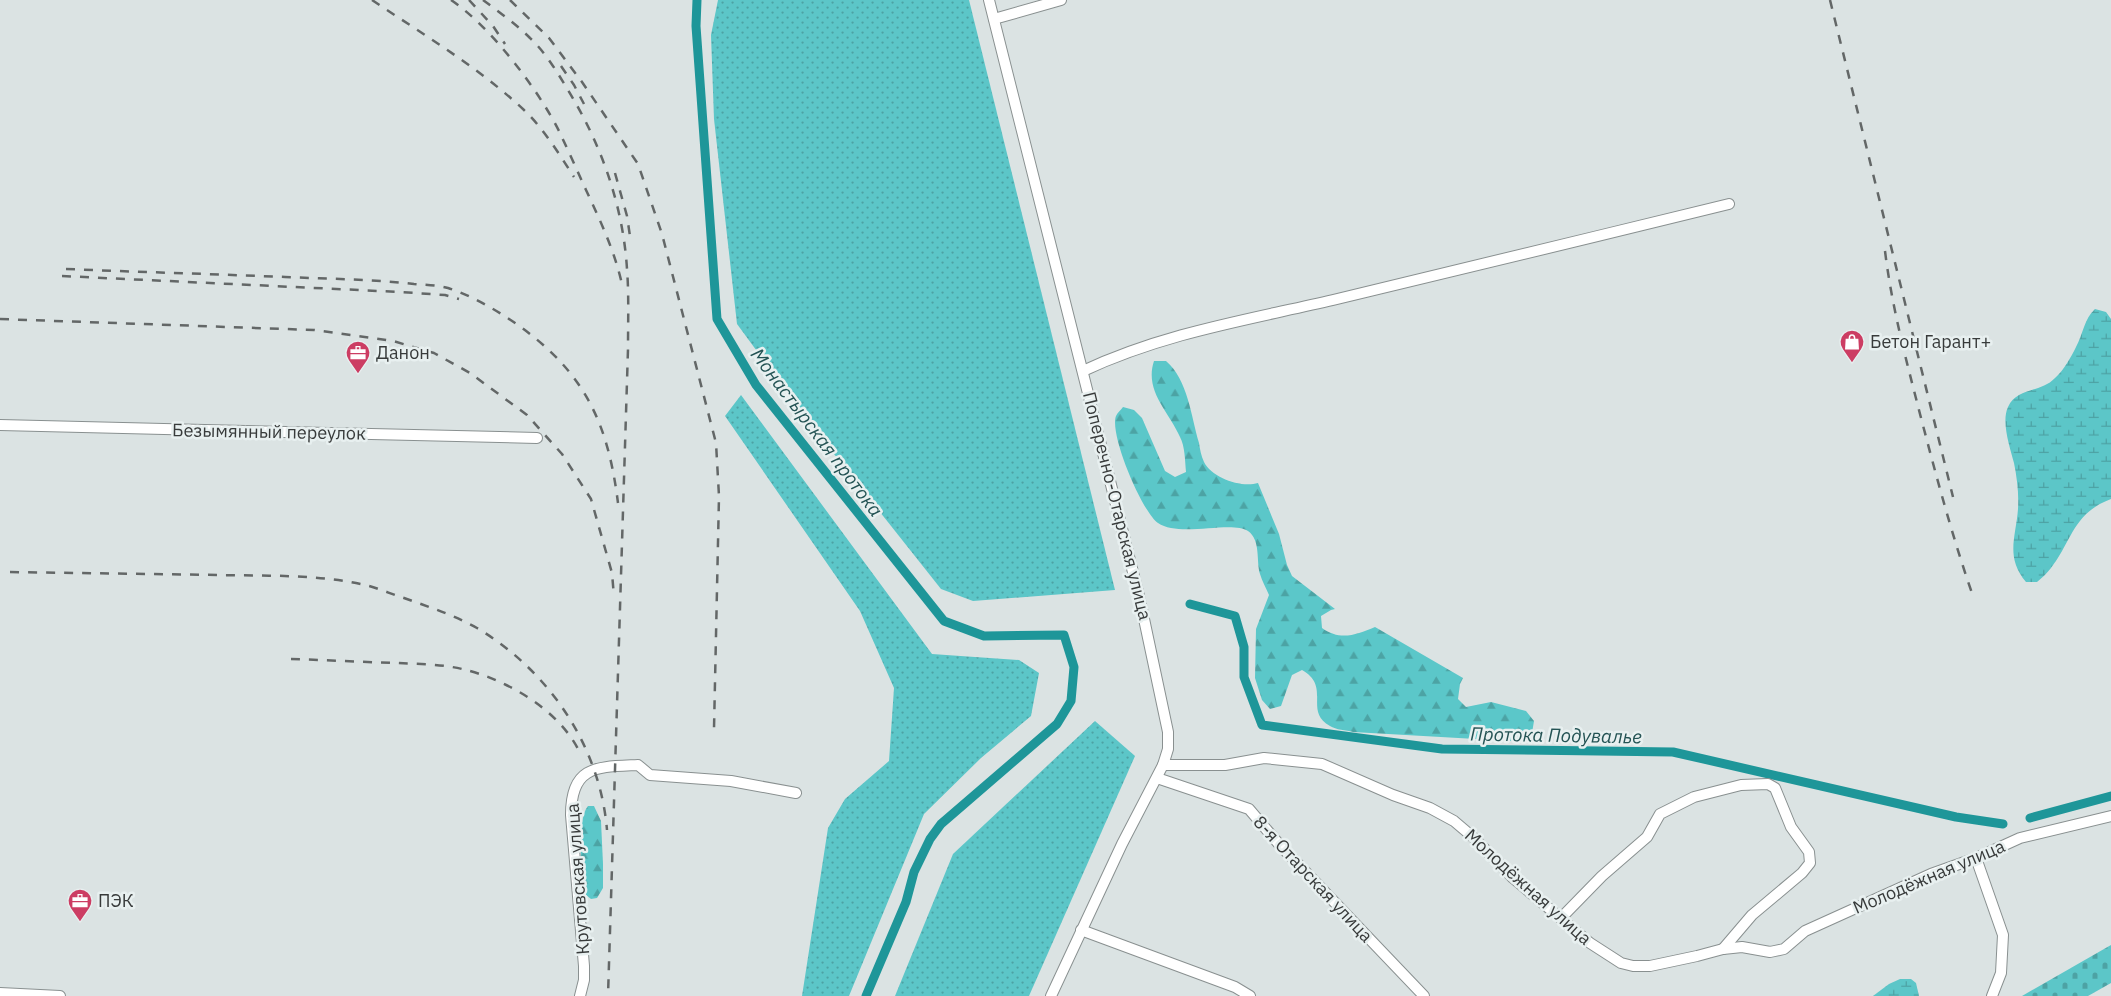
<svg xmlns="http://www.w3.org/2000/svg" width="2111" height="996" font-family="'IBM Plex Sans',sans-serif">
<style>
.grass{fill:url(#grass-dots)}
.forest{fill:url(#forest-firs)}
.wetland{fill:url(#wetland-marsh)}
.cemetery{fill:url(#cemetery-stones)}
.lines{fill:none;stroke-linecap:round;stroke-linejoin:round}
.canal{stroke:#1e9699;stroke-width:9}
.minor-casing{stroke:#899090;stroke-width:12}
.minor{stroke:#fff;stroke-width:10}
.rail{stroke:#636767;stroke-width:2.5;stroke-dasharray:9 9;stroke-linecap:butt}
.labels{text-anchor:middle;stroke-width:5;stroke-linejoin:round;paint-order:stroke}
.poi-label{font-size:18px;fill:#383b3b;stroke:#e8f0f0;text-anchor:start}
.street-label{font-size:18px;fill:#383b3b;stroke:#e8f0f0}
.water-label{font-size:19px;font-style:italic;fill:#245354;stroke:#e8f0f0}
</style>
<defs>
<pattern id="grass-dots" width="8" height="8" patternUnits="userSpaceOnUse" patternTransform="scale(1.25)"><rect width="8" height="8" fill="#5cc6c8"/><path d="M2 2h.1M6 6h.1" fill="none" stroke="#4da2a4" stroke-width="1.8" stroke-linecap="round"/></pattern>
<pattern id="forest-firs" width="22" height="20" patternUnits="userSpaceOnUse" patternTransform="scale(1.25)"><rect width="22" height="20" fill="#5bc7c9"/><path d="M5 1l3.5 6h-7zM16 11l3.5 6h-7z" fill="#4ca3a4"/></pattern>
<pattern id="wetland-marsh" width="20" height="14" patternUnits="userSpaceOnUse" patternTransform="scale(1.25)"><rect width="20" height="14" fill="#5cc6c8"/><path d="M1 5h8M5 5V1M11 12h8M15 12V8" fill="none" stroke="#4da2a4"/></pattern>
<pattern id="cemetery-stones" width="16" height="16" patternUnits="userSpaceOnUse" patternTransform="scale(1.25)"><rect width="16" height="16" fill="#5cc6c8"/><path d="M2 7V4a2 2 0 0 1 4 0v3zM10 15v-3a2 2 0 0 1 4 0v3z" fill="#4da2a4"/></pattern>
</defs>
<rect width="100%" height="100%" fill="#dbe3e3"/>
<!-- grass -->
<g class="grass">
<polygon points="718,0 969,0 1115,590 973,601 941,589 811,425 737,324 714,119 711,35"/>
<polygon points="741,395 932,654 1019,660 1039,673 1031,716 981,758 924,814 849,996 802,996 828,828 845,799 889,761 894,688 860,611 725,416"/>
<polygon points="1095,721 1135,756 1029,996 895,996 953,854"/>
</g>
<!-- forest -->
<g class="forest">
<path d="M1154,361H1166C1188,380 1191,416 1199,443C1200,449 1201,456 1204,462C1212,478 1241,488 1258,483L1279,534L1287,565L1292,576L1335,609L1331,610L1321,616L1322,628C1340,641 1356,635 1375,627L1463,678L1460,684L1458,699L1466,707L1491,702L1526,711L1534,721L1532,733L1523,740L1511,741L1353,732C1346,730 1336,730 1330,726C1303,711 1332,687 1302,670L1292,675L1281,706L1270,709L1262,700L1255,678L1256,629L1269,595C1266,588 1262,581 1260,574C1256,561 1261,540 1248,531C1231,520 1180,538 1158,523C1142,512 1109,434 1116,416C1117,413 1121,410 1123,407L1134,410L1142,418L1165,471L1175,477L1186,472C1185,461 1185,446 1180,437C1169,412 1144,391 1154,361Z"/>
<path d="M588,806H594L601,821L603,864V888L597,898L591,899L586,895C581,878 576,820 588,806Z"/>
</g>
<!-- wetland -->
<g class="wetland">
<path d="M2095,309L2106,312L2111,319V499C2073,513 2072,541 2051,568C2047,573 2042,578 2037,582H2026C2005,557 2016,537 2018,509C2019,494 2017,478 2014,463C2010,447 2001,422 2008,407C2017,387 2041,393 2055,378C2064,370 2071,357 2076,347C2083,334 2084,319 2095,309Z"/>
<polygon points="1900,979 1911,979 1916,983 1919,996 1873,996 1889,984"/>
</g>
<!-- cemetery -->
<polygon class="cemetery" points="2111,945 2111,983 2088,996 2022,996"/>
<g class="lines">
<!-- canal -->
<g class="canal">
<polyline points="697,0 696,26 717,319 756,385 944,621 984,636 1064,635 1074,667 1071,701 1057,724 941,824 930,839 914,872 906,902 866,996"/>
<polyline points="1190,604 1235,616 1244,647 1244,677 1262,725 1442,749 1673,752 1956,817 2003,824"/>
<polyline points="2030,818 2111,796"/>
</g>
<defs>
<g id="minor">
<polyline points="989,0 1140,600 1168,732 1168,749 1163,765 1122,844 1051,996"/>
<polyline points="994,19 1061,0"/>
<path d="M1083,371C1164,333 1247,320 1333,300C1465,269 1597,236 1729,204"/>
<polyline points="0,425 537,438"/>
<polyline points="1163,765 1225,765 1264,758 1322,764 1393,795 1430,808 1454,821 1474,838 1513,878 1590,943 1621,963 1633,966 1650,966 1697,956 1723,949 1742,947 1770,952 1784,949 1805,931 1931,874 1976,858 2020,838 2111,816"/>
<polyline points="1157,778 1249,809 1278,843 1424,996"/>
<polyline points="1976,858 2003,935 2001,973 1992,996"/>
<polyline points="1561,918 1602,876 1647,837 1660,814 1694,797 1741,785 1768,784 1775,788 1791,827 1809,852 1810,863 1802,873 1752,915 1723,949"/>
<polyline points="1081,930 1235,987 1250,996"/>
<polyline points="0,993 60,996"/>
<path d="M580,996L584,980V966L571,815C571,765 597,767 638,765L650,775L731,781L796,793"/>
</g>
</defs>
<!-- minor casing -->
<use href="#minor" class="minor-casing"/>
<!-- minor -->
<use href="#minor" class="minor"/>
<!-- rail -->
<g class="rail">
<path d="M372,0C424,35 478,67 524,110C544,129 559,154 574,177"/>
<path d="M451,0C490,26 538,89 559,131C568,150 577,170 586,190C601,222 616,254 623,289"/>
<polyline points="469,0 493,26 505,44"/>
<path d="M483,0C499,12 516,24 530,38C546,53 557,72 568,90C601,144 623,205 627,269C629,295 628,322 628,349L608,996"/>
<polyline points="510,0 549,38 582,82 638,164 662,234 716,443 719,496 714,729"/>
<polyline points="1830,0 1953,497"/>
<polyline points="561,66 574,85 584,104"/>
<polyline points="615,173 627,216 631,243"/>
<path d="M1885,251C1892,308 1906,359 1920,414C1936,475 1952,536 1973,596"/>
<path d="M66,269C139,272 212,274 285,277C328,279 371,279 414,284C425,285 437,285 448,288C473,296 496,310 518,325C585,373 608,423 618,503"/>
<polyline points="62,276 400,292 445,295 459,299"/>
<polyline points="0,319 314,330 393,341 434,353 470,373 527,415 562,454 591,499 612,573 614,597"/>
<path d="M10,572C80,573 149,574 218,575C267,576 317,574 365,585C378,588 391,594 404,598C429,607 454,615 477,628C549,671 600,746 607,830"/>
<path d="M291,659C326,660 362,662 397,663C418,664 441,664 462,669C506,679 560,710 580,753"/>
</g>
</g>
<!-- icons -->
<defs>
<symbol id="shop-pin" viewBox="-11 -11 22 30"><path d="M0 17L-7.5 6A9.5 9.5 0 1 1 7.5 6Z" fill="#cc3d63" stroke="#e8f0f0"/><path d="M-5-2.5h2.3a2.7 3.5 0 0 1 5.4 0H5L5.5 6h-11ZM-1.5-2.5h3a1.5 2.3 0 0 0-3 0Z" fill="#fff"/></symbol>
<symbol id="office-pin" viewBox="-11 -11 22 30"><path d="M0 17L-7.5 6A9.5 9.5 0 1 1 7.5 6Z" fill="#cc3d63" stroke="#e8f0f0"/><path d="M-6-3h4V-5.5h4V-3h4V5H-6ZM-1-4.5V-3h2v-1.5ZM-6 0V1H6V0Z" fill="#fff"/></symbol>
</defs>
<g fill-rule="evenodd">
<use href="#shop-pin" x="1838" y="328" width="28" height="38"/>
<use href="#office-pin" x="344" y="339" width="28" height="38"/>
<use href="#office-pin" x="66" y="887" width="28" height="38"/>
</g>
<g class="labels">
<!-- poi labels -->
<g class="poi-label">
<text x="1870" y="348">Бетон Гарант+</text>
<text x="376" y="359">Данон</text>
<text x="98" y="907">ПЭК</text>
</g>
<!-- street labels -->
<g class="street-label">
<text transform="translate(269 432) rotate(1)" y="6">Безымянный переулок</text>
<text transform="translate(1117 506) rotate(76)" y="6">Поперечно-Отарская улица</text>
<text transform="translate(1929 877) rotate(-23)" y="6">Молодёжная улица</text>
<text transform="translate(578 879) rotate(-94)" y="6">Крутовская улица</text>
<text transform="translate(1313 879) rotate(47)" y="6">8-я Отарская улица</text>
<text transform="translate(1528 887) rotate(42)" y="6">Молодёжная улица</text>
</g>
<!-- water labels -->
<g class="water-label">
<text transform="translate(817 432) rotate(53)" y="7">Монастырская протока</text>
<text transform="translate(1556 735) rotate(1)" y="7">Протока Подувалье</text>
</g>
</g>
</svg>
